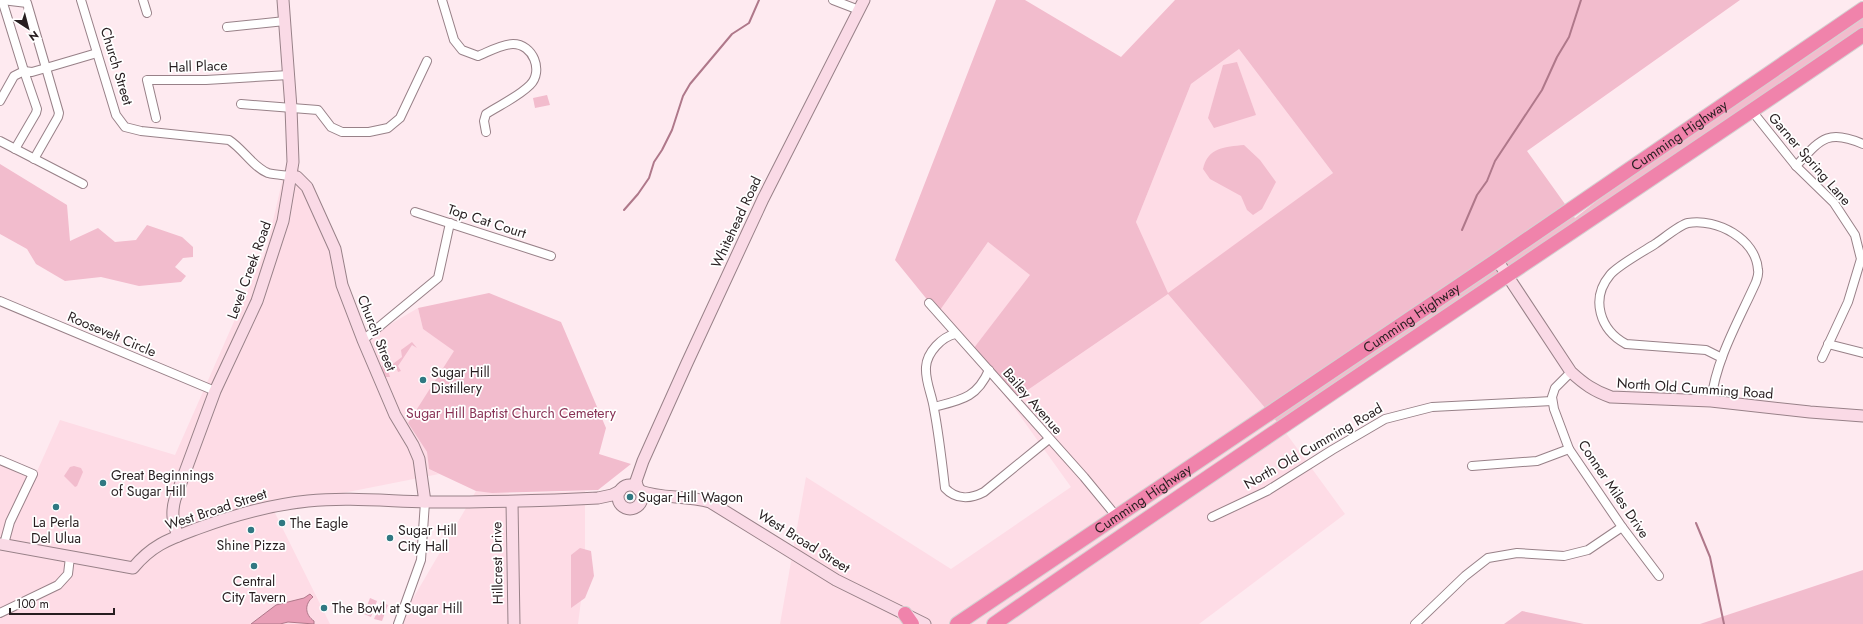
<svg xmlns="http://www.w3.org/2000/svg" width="1863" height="624" font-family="Jost,sans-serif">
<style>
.built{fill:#fedce6}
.green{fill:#f2bccd;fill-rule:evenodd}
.water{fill:#e99fb7;stroke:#af788a}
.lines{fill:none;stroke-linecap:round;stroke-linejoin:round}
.stream{stroke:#af788a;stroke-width:2}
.street-casing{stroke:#988188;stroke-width:10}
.secondary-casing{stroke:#988188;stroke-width:13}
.highway-casing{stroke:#d4d2d2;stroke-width:16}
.street{stroke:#fff;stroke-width:8}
.secondary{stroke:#fadae6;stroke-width:11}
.highway{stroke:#f083ab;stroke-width:14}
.poi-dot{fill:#307882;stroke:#fff;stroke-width:1.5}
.labels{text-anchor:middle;stroke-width:3.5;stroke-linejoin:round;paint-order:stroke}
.street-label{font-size:14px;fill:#271e20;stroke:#fff}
.poi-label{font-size:14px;fill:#271e20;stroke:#fff;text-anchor:start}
.park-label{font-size:14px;fill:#883255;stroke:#fff}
</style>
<rect width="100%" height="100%" fill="#feeaf0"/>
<!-- built -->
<g class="built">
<polygon points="1239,49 1333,173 1168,294 1283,429 1345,514 1199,624 780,624 806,477 951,569 1071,487 1010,402 1168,294 1136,222 1191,84"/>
<polygon points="290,147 365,339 418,308 423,329 455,351 408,423 427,452 429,469 439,474 272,507 330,624 0,624 0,463 34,478 60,420 175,455 267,247"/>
<polygon points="988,242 1031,275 970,353 938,313"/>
<polygon points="476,491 512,494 585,491 585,569 578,624 398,624"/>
</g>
<!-- green -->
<g class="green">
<path d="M996,0H1025L1121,57L1175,0H1740L1527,151L1575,218L1667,146L1863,14V27L1283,429L1168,294L1010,402L970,353L1030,275L988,242L938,313L895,260ZM1239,49L1333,173L1168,293L1136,222L1191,84Z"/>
<polygon points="1237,62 1256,115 1214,128 1208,118 1223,65"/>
<polygon points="547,95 550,105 535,108 533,98"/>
<path d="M1244,145L1260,160L1276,182L1262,209L1253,215L1247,210L1241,196L1210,179L1203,169C1208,147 1225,147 1244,145Z"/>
<polygon points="0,164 67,205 70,241 98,228 115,242 136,240 147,225 182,237 193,247 193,257 183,258 175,267 186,276 181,282 139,286 101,277 65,281 36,264 27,249 0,234"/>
<polygon points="489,293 561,322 606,428 599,454 631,464 598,490 492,493 476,491 429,469 427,452 408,423 454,351 423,329 418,308"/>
<polygon points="412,342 417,348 412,345 398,366 401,371 398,372 396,367 388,371 390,377 384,377 381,367 383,365 385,370 402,357 401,350"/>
<polygon points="74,466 81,468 83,472 77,486 75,487 64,476 70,467"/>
<polygon points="580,548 591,551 594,576 585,598 571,608 571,555"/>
<polygon points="1863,570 1863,624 1700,624"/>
<polygon points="370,598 377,601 371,617 364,614"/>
<polygon points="381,602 388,605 382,621 374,619"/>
<polygon points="1522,611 1584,624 1504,624"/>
</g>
<!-- water -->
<path class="water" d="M310,594L313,597C304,604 305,615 314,621V624L288,622L280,624H251L276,605L304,598Z"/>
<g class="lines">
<!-- stream -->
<g class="stream">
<polyline points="624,210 638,194 649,178 654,162 662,150 672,130 683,96 690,84 732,34 749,23 759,0"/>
<polyline points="1462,230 1477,195 1487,181 1495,161 1542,90 1557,57 1569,37 1581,0"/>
<polyline points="1696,523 1710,557 1724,624"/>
</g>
<defs>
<g id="street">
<polyline points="0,0 2,0 24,71 14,76 0,101"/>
<polyline points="2,0 27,3 46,68 32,72 24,71 37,109 36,113 15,149"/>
<path d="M81,0L116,115L125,127L141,131L229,140C243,149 253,167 268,173C275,175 284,175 291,176"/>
<polyline points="143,0 147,13"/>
<path d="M442,0L454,40L462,50L478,56C488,52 502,44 513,44C533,44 544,71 530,85C518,97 500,105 486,114L484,121L486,132"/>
<polyline points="833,0 859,10"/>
<polyline points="227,27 285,21"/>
<polyline points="241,104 318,110 331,127 342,132 369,132 388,128 400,118 427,61"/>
<polyline points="1752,111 1796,166 1834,203 1855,235 1861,259 1848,302 1822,358"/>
<polyline points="156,118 147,80 206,80 289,75"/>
<polyline points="0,141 83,184"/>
<polyline points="34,159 58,117 59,113 46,68 97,53"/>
<path d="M1796,166C1820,140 1827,128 1863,144"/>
<polyline points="415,212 551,256"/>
<polyline points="0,301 215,391"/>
<polyline points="929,303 1084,477 1117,517"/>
<path d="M955,334C942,337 927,352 926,367C925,382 932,394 934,409C939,435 942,462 945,488C956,500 971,499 984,492L1049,439"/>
<polyline points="363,340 438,278 450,223"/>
<polyline points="1828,344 1863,353"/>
<polyline points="1571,372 1555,388 1552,397 1554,409 1569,449 1622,527 1659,576"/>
<path d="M1711,401C1716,359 1739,320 1756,282C1757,279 1759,274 1758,270C1756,239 1717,218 1688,223C1679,225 1663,239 1655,244C1644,251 1617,266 1610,275C1590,299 1600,330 1626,344L1706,350L1722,358"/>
<path d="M934,407C961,400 977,398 989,370"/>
<polyline points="0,460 33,474 10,522 4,544"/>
<polyline points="1472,466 1537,461 1569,449"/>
<polyline points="1212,517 1267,491 1332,450 1385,419 1432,407 1552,401"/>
<polyline points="0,613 58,585 68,574 70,557"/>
<polyline points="398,624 421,560 425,502"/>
<polyline points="1415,624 1465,576 1488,558 1517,553 1564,556 1588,550 1622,527"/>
</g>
<g id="secondary">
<polyline points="291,176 297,177 307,187 335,249 342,285 363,340 395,415 413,445 419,459 425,502"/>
<path d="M1497,260L1571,372C1584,384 1594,391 1611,397L1711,401L1810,412L1863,416"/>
<circle cx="630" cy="497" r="12"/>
<polyline points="638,489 636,481 643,461 687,363 763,199 864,0"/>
<path d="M640,491C662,499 686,495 710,502L836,580L925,624"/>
<polyline points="512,502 514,624"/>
<path d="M178,536C173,523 171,513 175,499L215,391L257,301L283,221L293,162L291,108L283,0"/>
<path d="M0,544L133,568C153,544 170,539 199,528C234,515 270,505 308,501C347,497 386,501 426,502C483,502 541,501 598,498L612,495L620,491"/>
</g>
<g id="highway">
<polyline points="905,614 912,624"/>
<path id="s1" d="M957,624L1497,260L1863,9"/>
<path d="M994,624C1281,424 1574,233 1863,35"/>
</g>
</defs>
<!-- street casing -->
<use href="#street" class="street-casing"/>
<!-- secondary casing -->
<use href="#secondary" class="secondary-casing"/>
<!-- highway casing -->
<use href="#highway" class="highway-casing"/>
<!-- street -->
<use href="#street" class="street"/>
<!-- secondary -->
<use href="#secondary" class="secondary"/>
<!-- highway -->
<use href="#highway" class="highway"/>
</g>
<!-- markers -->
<g class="poi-dot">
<circle cx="423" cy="380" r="4"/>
<circle cx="103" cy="483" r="4"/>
<circle cx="630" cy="497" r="4"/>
<circle cx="56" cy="507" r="4"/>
<circle cx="282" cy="523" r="4"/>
<circle cx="251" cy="530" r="4"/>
<circle cx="390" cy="538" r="4"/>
<circle cx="254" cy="566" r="4"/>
<circle cx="324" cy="608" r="4"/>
</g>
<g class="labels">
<!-- street labels -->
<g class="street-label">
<text transform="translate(117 66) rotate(73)" y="5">Church Street</text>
<text transform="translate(198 66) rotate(-2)" y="5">Hall Place</text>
<text dy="5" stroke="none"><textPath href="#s1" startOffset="872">Cumming Highway</textPath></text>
<text transform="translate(1810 159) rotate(49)" y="5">Garner Spring Lane</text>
<text transform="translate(487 221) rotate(18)" y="5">Top Cat Court</text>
<text transform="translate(736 222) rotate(-65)" y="5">Whitehead Road</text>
<text transform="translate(249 270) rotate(-70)" y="5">Level Creek Road</text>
<text dy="5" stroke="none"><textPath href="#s1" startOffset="548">Cumming Highway</textPath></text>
<text transform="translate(377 333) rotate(68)" y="5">Church Street</text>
<text transform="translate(112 334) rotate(23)" y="5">Roosevelt Circle</text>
<text transform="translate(1695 388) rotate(4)" y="5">North Old Cumming Road</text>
<text transform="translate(1033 401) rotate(49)" y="5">Bailey Avenue</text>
<text transform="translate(1313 446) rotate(-30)" y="5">North Old Cumming Road</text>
<text transform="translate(1614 489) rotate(56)" y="5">Conner Miles Drive</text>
<text dy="5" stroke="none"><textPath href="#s1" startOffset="224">Cumming Highway</textPath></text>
<text transform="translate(216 509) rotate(-18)" y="5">West Broad Street</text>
<text transform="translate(804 541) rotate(32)" y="5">West Broad Street</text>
<text transform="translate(497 563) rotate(-91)" y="5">Hillcrest Drive</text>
</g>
<!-- poi labels -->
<g class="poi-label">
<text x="431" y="377">Sugar Hill<tspan x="431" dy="16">Distillery</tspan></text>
<text x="111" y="480">Great Beginnings<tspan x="111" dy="16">of Sugar Hill</tspan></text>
<text x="638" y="502">Sugar Hill Wagon</text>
<text x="56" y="527" text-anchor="middle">La Perla<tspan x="56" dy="16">Del Ulua</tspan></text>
<text x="290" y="528">The Eagle</text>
<text x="398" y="535">Sugar Hill<tspan x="398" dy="16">City Hall</tspan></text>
<text x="251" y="550" text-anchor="middle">Shine Pizza</text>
<text x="254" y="586" text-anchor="middle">Central<tspan x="254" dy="16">City Tavern</tspan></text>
<text x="332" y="613">The Bowl at Sugar Hill</text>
</g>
<!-- park labels -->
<g class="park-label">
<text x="511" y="418">Sugar Hill Baptist Church Cemetery</text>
</g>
</g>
<!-- north arrow -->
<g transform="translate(28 28) rotate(144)" stroke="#ffffff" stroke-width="3" paint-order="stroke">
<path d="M0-3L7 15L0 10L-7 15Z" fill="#271e20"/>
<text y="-6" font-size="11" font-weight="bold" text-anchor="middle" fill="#271e20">N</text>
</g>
<!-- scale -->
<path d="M10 608v6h104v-6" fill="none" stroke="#271e20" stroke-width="2"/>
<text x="16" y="608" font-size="12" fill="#271e20" stroke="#ffffff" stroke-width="3" paint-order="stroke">100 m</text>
</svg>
